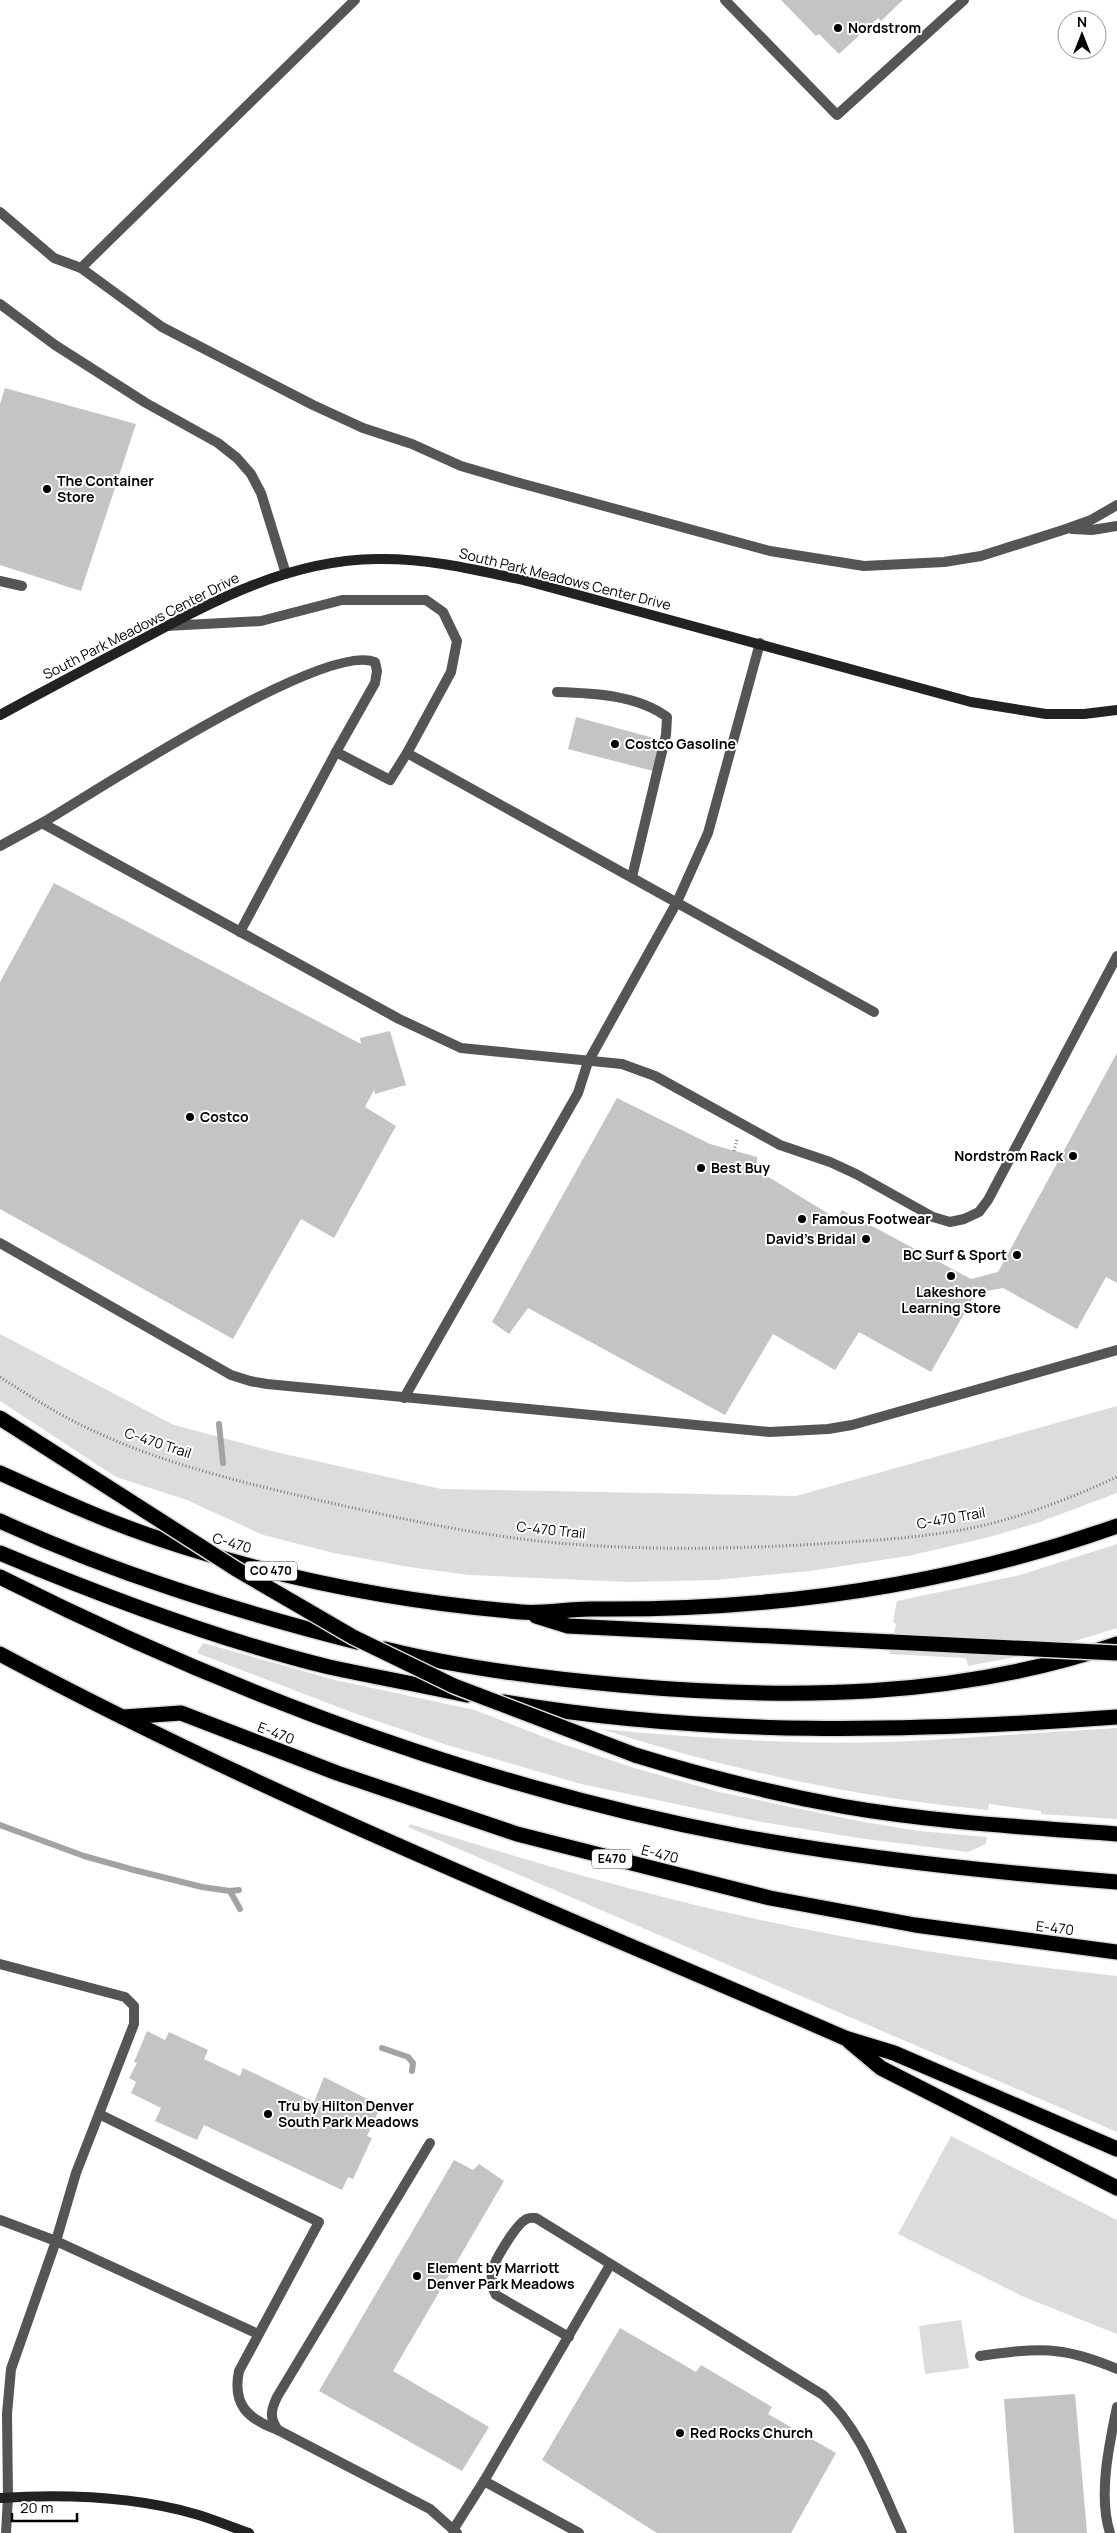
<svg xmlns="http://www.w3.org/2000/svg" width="1117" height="2533" font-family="Manrope,sans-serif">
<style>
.green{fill:#dcdcdc}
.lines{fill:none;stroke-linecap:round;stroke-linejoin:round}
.stream{stroke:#a3a3a3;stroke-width:6}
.building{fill:#c4c4c4}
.highway-casing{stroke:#dbdbdb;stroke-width:18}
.path{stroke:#777;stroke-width:3;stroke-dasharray:1 2.5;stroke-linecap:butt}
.lane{stroke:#555;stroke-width:10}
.street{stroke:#555;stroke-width:10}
.secondary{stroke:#222;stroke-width:10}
.highway{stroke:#000;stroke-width:15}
.highway-bridge-casing{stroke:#dbdbdb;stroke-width:18;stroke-linecap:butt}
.highway-bridge{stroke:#000;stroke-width:15}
.poi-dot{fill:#000;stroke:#fff;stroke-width:2}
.labels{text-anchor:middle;stroke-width:4;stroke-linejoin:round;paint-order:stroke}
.shield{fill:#fff;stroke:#4c4c4c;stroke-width:1}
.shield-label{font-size:12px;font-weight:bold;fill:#000}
.poi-label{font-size:14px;font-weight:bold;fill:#000;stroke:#fff;text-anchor:start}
.street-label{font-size:14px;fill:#000;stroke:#fff}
</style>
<rect width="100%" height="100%" fill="#fff"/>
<!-- green -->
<g class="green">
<polygon points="0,1334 174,1425 280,1453 441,1489 796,1496 1117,1406 1117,1493 1037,1523 986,1538 908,1556 810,1571 715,1580 630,1582 469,1575 409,1567 334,1553 263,1535 187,1500 116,1477 0,1401"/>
<polygon points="1117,1544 1117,1628 1036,1653 968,1666 966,1658 889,1654 896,1624 893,1622 897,1601 1020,1575"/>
<polygon points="203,1643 335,1680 475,1710 557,1742 631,1767 719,1792 864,1822 919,1831 987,1837 986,1844 968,1852 858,1838 756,1821 581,1784 447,1745 351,1712 197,1653"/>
<path d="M1117,1728V1819L1041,1814V1811L989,1804L988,1810C856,1797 728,1770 601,1729C697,1738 793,1745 889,1742C965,1739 1041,1732 1117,1728Z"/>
<path d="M410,1824C497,1851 583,1877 671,1899C818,1936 967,1960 1117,1976V2132L408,1827Z"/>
<polygon points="951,2136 1117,2220 1117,2334 1024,2297 898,2234"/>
<polygon points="961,2320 969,2368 925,2374 919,2326"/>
</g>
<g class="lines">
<!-- stream -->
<g class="stream">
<polyline points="219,1424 223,1463"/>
<polyline points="0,1825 84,1856 134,1870 202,1887 230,1891 239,1890"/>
<polyline points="230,1891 240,1909"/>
<polyline points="382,2048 408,2057 413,2063 412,2071"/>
</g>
</g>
<!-- building -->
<g class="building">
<polygon points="781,0 903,0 881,21 878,18 839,54 819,34 816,36"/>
<polygon points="5,388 136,424 81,591 0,565 0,404"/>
<polygon points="576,717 661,740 653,771 568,749"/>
<polygon points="54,883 361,1044 360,1038 390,1031 406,1085 375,1094 374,1090 365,1107 396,1126 334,1238 301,1219 233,1339 0,1209 0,982"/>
<polygon points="1117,1053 1117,1283 1106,1277 1077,1329 1003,1288 976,1293 931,1372 859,1332 835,1370 773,1334 725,1415 528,1308 509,1334 492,1322 617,1098 710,1144 757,1157 757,1170 837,1219 842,1210 971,1279 998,1272"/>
<polygon points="147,2031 165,2040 169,2032 208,2050 204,2059 240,2076 243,2068 314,2102 324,2077 381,2106 367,2136 372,2138 353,2179 348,2177 342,2190 204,2125 197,2140 155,2121 161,2108 131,2093 136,2082 129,2078 137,2063 134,2062"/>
<polygon points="454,2160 473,2170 479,2164 504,2181 393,2371 489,2427 462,2471 319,2391"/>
<polygon points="620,2328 696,2372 701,2365 772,2407 768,2414 836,2453 791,2533 657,2533 542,2460"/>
<polygon points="1075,2394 1087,2533 1014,2533 1004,2399"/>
</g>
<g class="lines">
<defs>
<g id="highway">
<path d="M0,1473C53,1497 105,1521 160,1539C276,1578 399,1602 521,1612C544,1614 567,1609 590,1609C769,1611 948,1586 1117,1526"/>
<path d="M0,1521C116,1574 235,1611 357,1642"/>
<path d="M0,1553C105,1597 218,1640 329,1667C375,1677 421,1685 467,1695"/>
<path d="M0,1577C235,1695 480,1787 739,1836C864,1859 990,1872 1117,1882"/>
<polyline points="536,1616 568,1626 892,1642"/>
<path d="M385,1649C461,1668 541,1678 620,1685C789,1700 955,1699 1117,1644"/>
<path d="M0,1654C273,1800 562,1915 845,2038L894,2053L1117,2149"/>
<path d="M504,1702C707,1737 912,1732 1117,1717"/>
<polyline points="124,1717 181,1713 337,1773 517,1834 770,1898 915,1925 1117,1952"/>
<path d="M635,1755C703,1776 771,1793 841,1806C932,1822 1025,1827 1117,1834"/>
<polyline points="850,2042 881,2068 1117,2188"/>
</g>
</defs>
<!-- highway casing -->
<use href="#highway" class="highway-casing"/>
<!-- path -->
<g class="path">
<polyline points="734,1151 737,1139"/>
<path d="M0,1377C31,1397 62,1417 96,1432C164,1464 245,1483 318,1500C401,1519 485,1537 569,1544C647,1550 724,1549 802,1545C861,1541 922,1539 981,1526C1028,1515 1073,1497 1117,1477"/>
</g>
<!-- lane -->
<g class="lane">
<polyline points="0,304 55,345 146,403 218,443 237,458 251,474 261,493 286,574"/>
<polyline points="0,581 22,586"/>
<path d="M557,692C593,693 637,695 667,717L666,735L632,877"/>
<polyline points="407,753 874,1012"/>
<path d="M42,823C95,792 324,641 375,662L377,671L375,683L336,752L390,780L407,753L451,672L457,641L443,612L426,600H342L261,621L166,626"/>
<polyline points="0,846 42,823 399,1019 461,1048 622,1064 655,1076 780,1145 830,1162 856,1174 933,1217 950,1222 964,1219 979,1212 988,1200 1117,956"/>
<polyline points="240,932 336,752"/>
<polyline points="0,1243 231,1375 250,1381 267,1384 770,1432 828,1429 852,1425 1117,1350"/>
<polyline points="404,1398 578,1093 588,1062 677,902 708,833 760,643"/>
<polyline points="0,1964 125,1997 134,2006 134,2024 76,2173 56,2241 258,2334"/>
<path d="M99,2114L319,2222L239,2371C232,2405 248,2419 278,2430"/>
<path d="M430,2143L277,2397C271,2410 269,2418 278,2430L430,2509L457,2533"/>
<polyline points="0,2220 56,2241 11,2369 7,2414 8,2497 6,2533"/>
<path d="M569,2337L496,2295C492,2288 491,2280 492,2272C493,2262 516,2225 525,2220C528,2217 532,2218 536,2218L823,2395C862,2430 880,2486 902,2533"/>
<path d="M980,2356C1038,2348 1061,2345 1117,2369"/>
<polyline points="484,2481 610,2265"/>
<polyline points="453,2530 484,2481 579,2533"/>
<path d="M1110,2533C1098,2496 1109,2445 1117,2407"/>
</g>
<!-- street -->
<g class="street">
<polyline points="725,0 837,115 964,0"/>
<polyline points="0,212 54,258 81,268 162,327 313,405 363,428 412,444 461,466 516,482 770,551 864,566 944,562 981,556 1066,529 1091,520 1117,505"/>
<polyline points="81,268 355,0"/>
<polyline points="1072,529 1092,530 1117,526"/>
</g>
<!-- secondary -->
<g class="secondary">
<path d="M0,715C46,690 91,666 137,642C213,601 288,560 377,559C428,558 477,570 527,581L971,702L1046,714H1084L1117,710"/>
<path d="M0,2498C65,2494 132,2496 195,2514C213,2519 231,2527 249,2533"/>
</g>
<!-- highway -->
<use href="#highway" class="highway"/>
<defs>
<g id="highway-bridge">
<polyline points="0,1418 236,1569 353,1637 454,1686 635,1755"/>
<polyline points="892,1642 1117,1653"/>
</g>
</defs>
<!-- highway-bridge casing -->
<use href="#highway-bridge" class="highway-bridge-casing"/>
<!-- highway-bridge -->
<use href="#highway-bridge" class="highway-bridge"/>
</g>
<!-- markers -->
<g class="poi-dot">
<circle cx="838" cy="28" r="5"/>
<circle cx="47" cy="489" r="5"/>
<circle cx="615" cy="744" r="5"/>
<circle cx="190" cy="1117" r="5"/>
<circle cx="1073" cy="1156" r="5"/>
<circle cx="701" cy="1168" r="5"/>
<circle cx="802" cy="1219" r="5"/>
<circle cx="866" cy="1239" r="5"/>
<circle cx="1017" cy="1255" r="5"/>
<circle cx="951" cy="1276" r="5"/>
<circle cx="268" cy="2114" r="5"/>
<circle cx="417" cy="2276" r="5"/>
<circle cx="680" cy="2433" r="5"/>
</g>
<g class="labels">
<!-- shield labels -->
<g class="shield">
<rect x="245" y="1561.5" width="52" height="19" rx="4"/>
<rect x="592" y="1849.5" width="40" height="19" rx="4"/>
</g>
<g class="shield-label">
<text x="271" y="1575">CO 470</text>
<text x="612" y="1863">E470</text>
</g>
<!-- poi labels -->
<g class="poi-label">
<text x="848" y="33">Nordstrom</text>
<text x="57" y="486">The Container<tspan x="57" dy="16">Store</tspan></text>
<text x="625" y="749">Costco Gasoline</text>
<text x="200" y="1122">Costco</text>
<text x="1063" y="1161" text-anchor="end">Nordstrom Rack</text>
<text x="711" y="1173">Best Buy</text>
<text x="812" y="1224">Famous Footwear</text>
<text x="856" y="1244" text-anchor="end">David's Bridal</text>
<text x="1007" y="1260" text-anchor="end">BC Surf &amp; Sport</text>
<text x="951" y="1297" text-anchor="middle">Lakeshore<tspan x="951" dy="16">Learning Store</tspan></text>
<text x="278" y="2111">Tru by Hilton Denver<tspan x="278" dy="16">South Park Meadows</tspan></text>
<text x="427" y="2273">Element by Marriott<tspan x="427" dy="16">Denver Park Meadows</tspan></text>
<text x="690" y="2438">Red Rocks Church</text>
</g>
<!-- street labels -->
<g class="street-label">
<text transform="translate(565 579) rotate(14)" y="5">South Park Meadows Center Drive</text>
<text transform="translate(141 626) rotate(-27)" y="5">South Park Meadows Center Drive</text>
<text transform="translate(158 1443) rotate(18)" y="5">C-470 Trail</text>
<text transform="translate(951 1518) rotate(-10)" y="5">C-470 Trail</text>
<text transform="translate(551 1530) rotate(6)" y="5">C-470 Trail</text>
<text transform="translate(232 1543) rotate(16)" y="5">C-470</text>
<text transform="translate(276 1733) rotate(21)" y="5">E-470</text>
<text transform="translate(660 1854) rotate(14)" y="5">E-470</text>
<text transform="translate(1055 1928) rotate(7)" y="5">E-470</text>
</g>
</g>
<!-- north arrow -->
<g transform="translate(1082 35)"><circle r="24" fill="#ffffff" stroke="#999999"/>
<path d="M0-4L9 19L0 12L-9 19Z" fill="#000000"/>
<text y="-8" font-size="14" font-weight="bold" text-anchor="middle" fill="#000000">N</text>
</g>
<!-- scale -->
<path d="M12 2513v8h65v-8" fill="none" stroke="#000000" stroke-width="2.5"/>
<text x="20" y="2513" font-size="15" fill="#000000" stroke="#ffffff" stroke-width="4" paint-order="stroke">20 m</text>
</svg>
